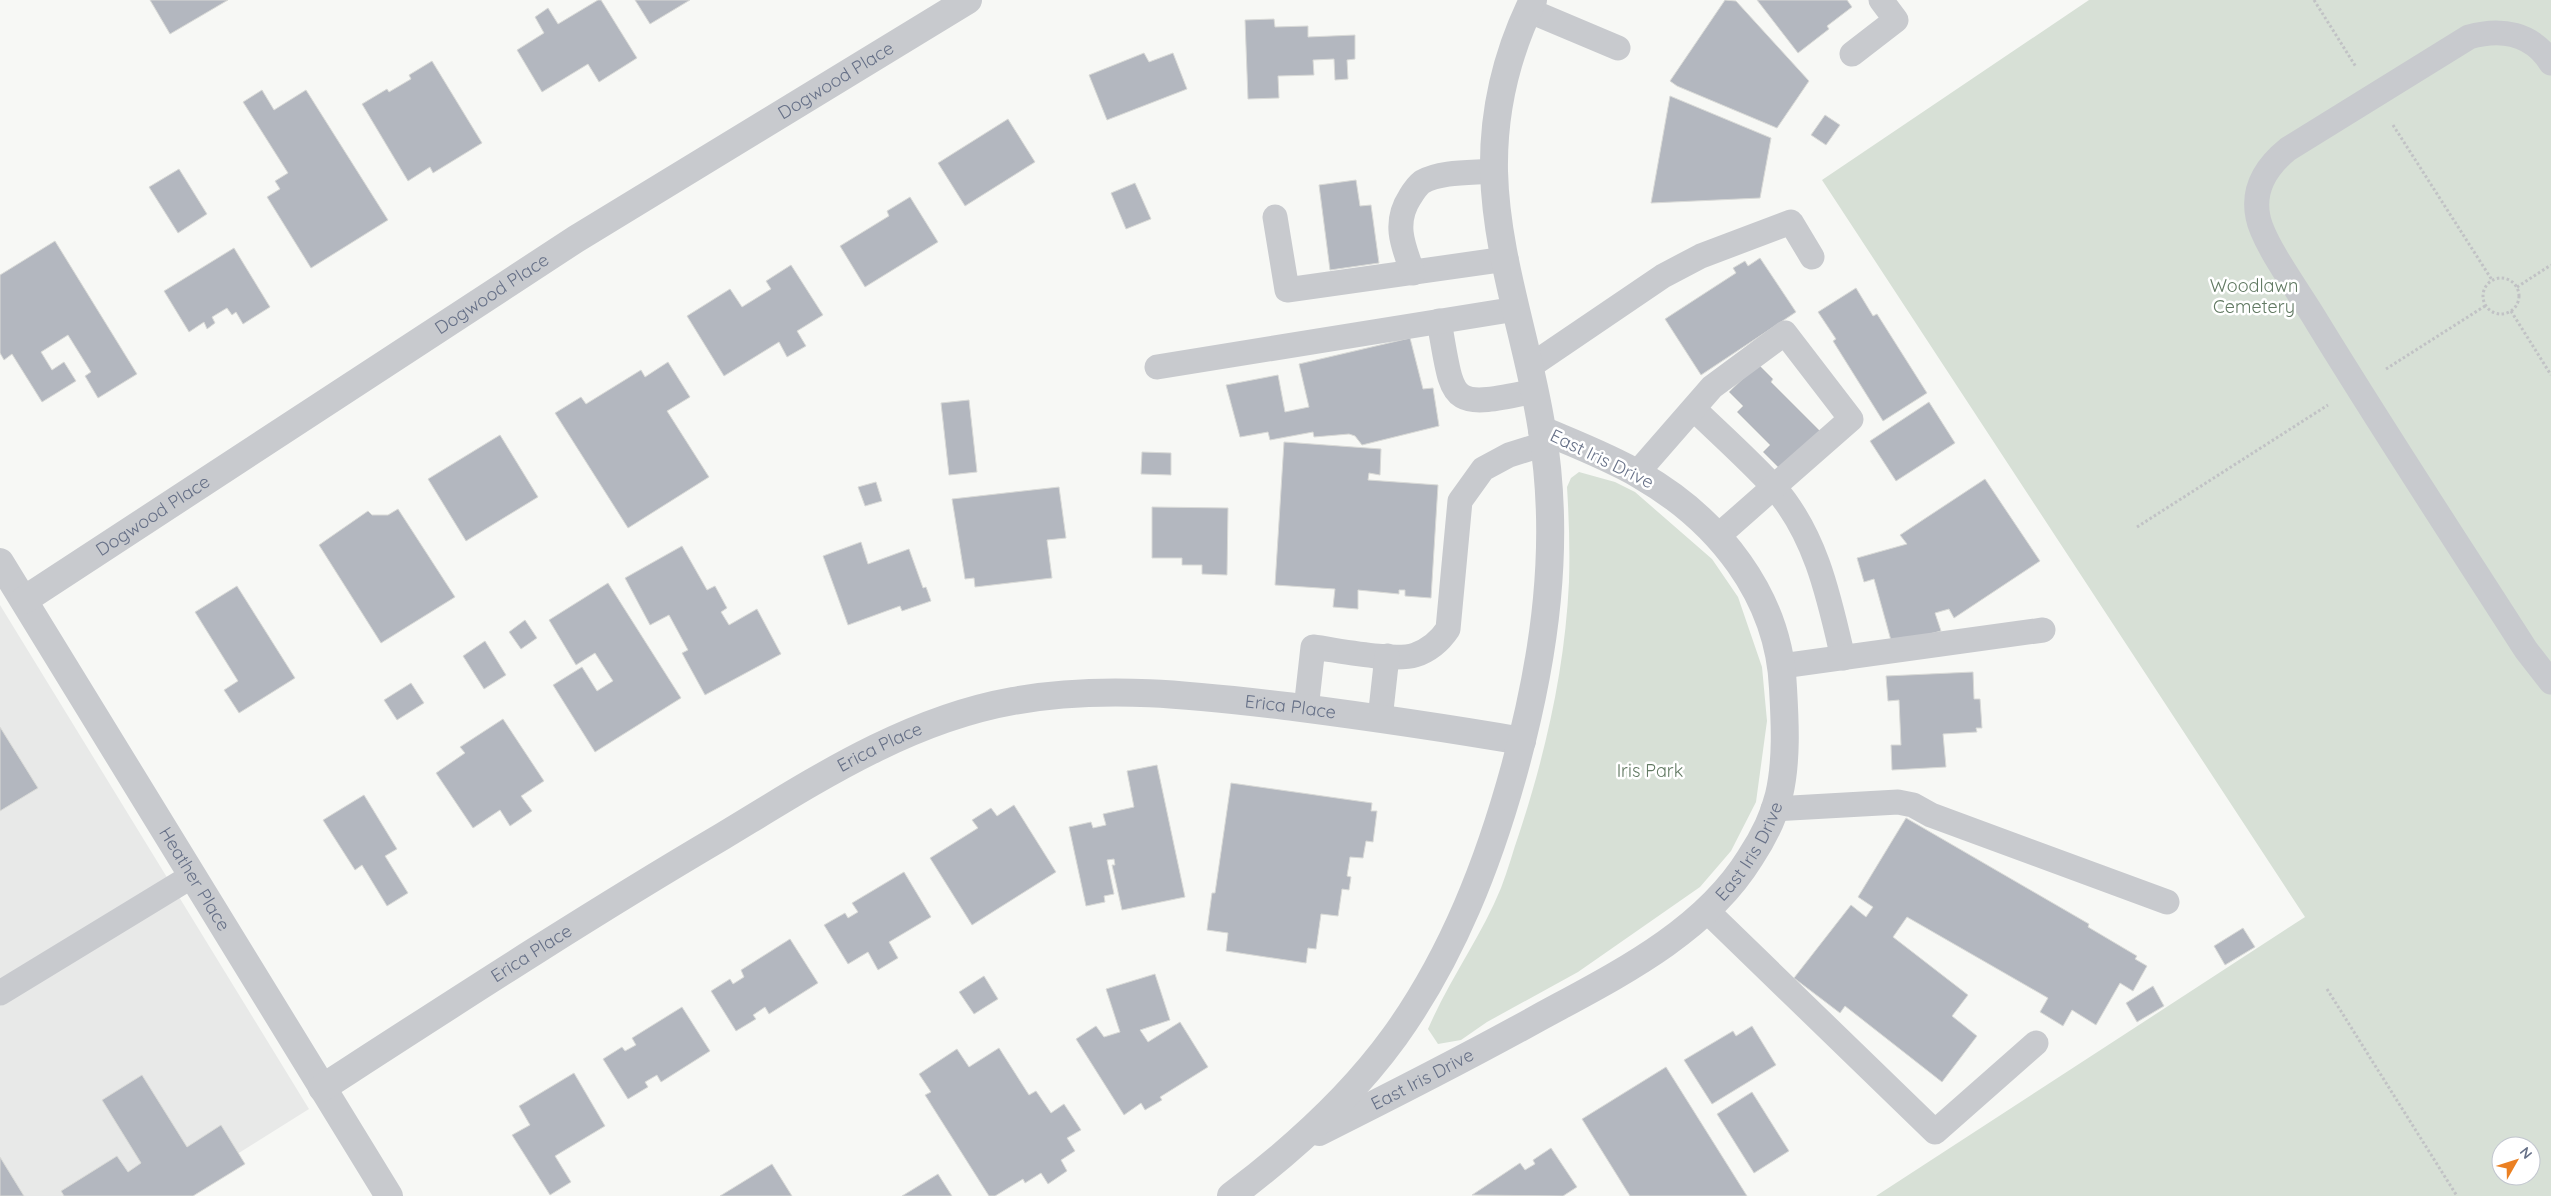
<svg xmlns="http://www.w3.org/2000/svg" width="2551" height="1196" font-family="Quicksand,sans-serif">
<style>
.built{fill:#e8e9e8}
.green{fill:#d7e0d6;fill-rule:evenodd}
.building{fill:#b3b7bf;stroke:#d9dad7}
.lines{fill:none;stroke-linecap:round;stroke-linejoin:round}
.path{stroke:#c1c2c5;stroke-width:3;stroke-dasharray:2.5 2.5;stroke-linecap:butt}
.lane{stroke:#c8cace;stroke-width:25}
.street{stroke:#c8cace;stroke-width:28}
.labels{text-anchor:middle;stroke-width:5;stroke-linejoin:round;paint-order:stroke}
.street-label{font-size:18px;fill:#667087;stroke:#fff}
.park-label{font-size:18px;fill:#617962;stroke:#fff}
</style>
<rect width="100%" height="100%" fill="#f7f8f5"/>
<!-- built -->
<polygon class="built" points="0,605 309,1109 170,1196 0,1196"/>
<!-- green -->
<g class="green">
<path d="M2089,0H2551V1196H1876L2305,917L1822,180ZM2501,1146H2531V1176H2501Z"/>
<path d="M1579,472L1615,482L1635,492L1712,559L1738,597L1762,667L1767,721L1756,802L1731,851L1700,887L1578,972L1487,1022L1461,1040L1438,1044L1428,1029C1449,980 1481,937 1501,888C1508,870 1513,851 1519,834C1546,752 1565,668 1569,582C1570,551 1569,519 1567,487L1571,478Z"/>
</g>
<!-- building -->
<g class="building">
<polygon points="150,0 228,0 170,34"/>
<polygon points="598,0 601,0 637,58 599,82 588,64 542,92 517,50 544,33 535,17 548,8 558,24"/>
<polygon points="635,0 690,0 650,24"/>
<polygon points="1725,0 1736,1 1809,81 1777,128 1677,86 1670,81"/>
<polygon points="1757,0 1847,0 1852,7 1827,26 1829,29 1798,53"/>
<polygon points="1274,19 1275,27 1308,26 1308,37 1355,35 1355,59 1347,60 1348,79 1335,80 1334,59 1313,60 1314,75 1278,76 1279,98 1248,99 1245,20"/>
<polygon points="1144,53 1149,62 1173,53 1187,89 1107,120 1089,75"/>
<polygon points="432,61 482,143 433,173 430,167 408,181 362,104 387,89 389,92 411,79 409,75"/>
<polygon points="262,90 274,110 306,90 388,220 311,268 267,197 280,189 275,181 288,173 243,102"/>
<polygon points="1670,96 1771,138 1760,198 1651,203"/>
<polygon points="1825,115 1840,125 1826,145 1811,135"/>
<polygon points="1008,119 1035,162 965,206 938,163"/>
<polygon points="179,169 207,214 178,233 149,187"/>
<polygon points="1356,180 1360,206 1371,205 1379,263 1330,270 1319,185"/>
<polygon points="1135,183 1151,219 1126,229 1111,193"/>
<polygon points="910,197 938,242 865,287 840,246 889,216 887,211"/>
<polygon points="55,241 137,374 98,398 85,376 91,372 68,335 41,352 52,370 64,362 76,381 42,402 12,354 4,360 0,353 0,275"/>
<polygon points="234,248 270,307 243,324 236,312 232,315 227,308 212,317 215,323 207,329 204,322 189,332 164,291"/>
<polygon points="1760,258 1796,312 1701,375 1665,319 1736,273 1733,268 1745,261 1748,266"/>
<polygon points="791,265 823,315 797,331 806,346 787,357 779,342 724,376 687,316 730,289 742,307 771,289 766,281"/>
<polygon points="1856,288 1873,316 1877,314 1927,393 1883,421 1833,341 1836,339 1818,312"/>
<polygon points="1410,338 1423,389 1433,388 1439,426 1362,445 1355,436 1349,434 1314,437 1313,432 1270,440 1268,432 1240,437 1226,385 1278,375 1285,412 1309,407 1299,364"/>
<polygon points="668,362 690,397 667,411 709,477 628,528 555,413 581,397 586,404 641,370 645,377"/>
<polygon points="1758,364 1773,379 1771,382 1820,431 1781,470 1763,452 1770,445 1737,412 1743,406 1729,392"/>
<polygon points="969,400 977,472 949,475 941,403"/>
<polygon points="1929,402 1955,443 1896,481 1870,441"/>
<polygon points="500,435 538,497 466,541 428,479"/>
<polygon points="1284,442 1381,449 1380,475 1369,473 1368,480 1438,485 1431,598 1405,596 1405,590 1399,590 1399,594 1358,590 1358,609 1333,607 1335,589 1275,585"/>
<polygon points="1142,452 1171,453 1171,475 1141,474"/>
<polygon points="1985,479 2040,561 1954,618 1949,609 1935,613 1941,631 1892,644 1874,579 1864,582 1857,558 1907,544 1900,535"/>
<polygon points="876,482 882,501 865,506 858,487"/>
<polygon points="1059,487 1066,538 1047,540 1052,578 975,587 974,578 965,579 952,499"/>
<polygon points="1152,507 1228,508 1227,575 1202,574 1202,565 1182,565 1182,558 1152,558"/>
<polygon points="398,509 455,597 381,643 319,545 368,511 372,515 388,515"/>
<polygon points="861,542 868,564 909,549 923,588 926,587 931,601 902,611 900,606 848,625 823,556"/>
<polygon points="682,546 707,590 715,586 727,608 721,612 729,625 757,609 781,654 705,695 682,653 688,650 669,615 650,625 625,578"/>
<polygon points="608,583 681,698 595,752 553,685 582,667 597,691 613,681 595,653 576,665 549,620"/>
<polygon points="237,586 295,678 239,713 224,690 238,681 195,612"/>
<polygon points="525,620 537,638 521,649 509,632"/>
<polygon points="485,641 506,675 484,689 463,656"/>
<polygon points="1973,672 1974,699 1980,699 1982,728 1976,728 1977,732 1943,734 1946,767 1892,770 1891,745 1901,745 1899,700 1888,701 1886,676"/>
<polygon points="411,683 424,703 397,720 384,700"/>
<polygon points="503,719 544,781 521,796 532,811 510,826 500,810 473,828 436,773 465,753 460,747"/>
<polygon points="0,727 38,788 0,811"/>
<polygon points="1157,765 1185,897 1122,910 1112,865 1115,865 1114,859 1107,860 1114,894 1104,896 1105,902 1086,906 1069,827 1091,822 1093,828 1106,825 1103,814 1134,807 1127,771"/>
<polygon points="1231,783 1372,803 1371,811 1377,811 1373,842 1366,841 1363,858 1350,857 1347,876 1351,877 1349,890 1342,889 1338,916 1321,914 1316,949 1308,948 1306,963 1226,951 1228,933 1207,930 1212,893 1215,893"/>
<polygon points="364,795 397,849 385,856 408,893 387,906 362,865 355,870 323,820"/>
<polygon points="1014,805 1056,872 972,925 930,858 978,828 972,820 991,808 997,816"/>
<polygon points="1906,818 2089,924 2088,927 2137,956 2135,959 2147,966 2133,991 2120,983 2096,1025 2072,1010 2063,1026 2040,1012 2048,998 1907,917 1893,937 1968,995 1952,1016 1977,1036 1942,1082 1845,1006 1840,1013 1794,978 1851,905 1866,917 1873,907 1858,897"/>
<polygon points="904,872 931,917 889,942 898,958 878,970 868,952 848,964 824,925 845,913 848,918 858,912 852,903"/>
<polygon points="2243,928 2255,947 2225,965 2214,946"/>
<polygon points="790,939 818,983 769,1014 765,1007 753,1015 756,1019 736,1031 711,991 730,979 733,984 744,977 741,970"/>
<polygon points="1155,974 1170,1020 1140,1030 1148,1042 1180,1022 1208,1067 1160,1097 1162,1100 1145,1110 1141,1103 1124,1115 1076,1039 1096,1026 1104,1037 1120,1032 1106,989"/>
<polygon points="984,976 998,999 974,1014 959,992"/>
<polygon points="2153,986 2164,1006 2137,1022 2126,1003"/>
<polygon points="682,1007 710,1051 661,1082 657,1075 645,1082 648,1087 628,1099 603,1059 622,1047 625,1051 636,1045 632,1038"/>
<polygon points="1752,1026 1776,1065 1712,1104 1684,1060 1733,1031 1736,1036"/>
<polygon points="999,1048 1029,1095 1036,1091 1051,1113 1064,1104 1081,1130 1067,1138 1075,1151 1061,1160 1067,1171 1048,1184 1041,1173 1025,1183 1023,1179 995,1196 989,1196 925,1095 931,1092 919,1074 957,1049 969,1067"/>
<polygon points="1666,1067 1747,1196 1630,1196 1582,1119"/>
<polygon points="574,1073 605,1126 555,1156 571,1182 550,1195 512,1135 530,1125 519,1106"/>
<polygon points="142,1075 187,1147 221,1125 245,1164 193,1196 64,1196 61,1191 117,1156 128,1172 141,1163 102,1100"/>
<polygon points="1752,1092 1789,1151 1754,1173 1717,1114"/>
<polygon points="1551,1148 1577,1187 1563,1196 1472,1195 1520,1163 1525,1170 1535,1164 1533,1160"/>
<polygon points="0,1157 24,1196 0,1196"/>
<polygon points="772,1164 792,1196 720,1196"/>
<polygon points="938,1174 952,1196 902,1196"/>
</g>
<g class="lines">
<!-- path -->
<g class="path">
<polyline points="2314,0 2356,67"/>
<polyline points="2393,125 2492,280"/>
<circle cx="2501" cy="296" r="18"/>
<polyline points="2517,287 2551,265"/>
<polyline points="2511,311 2551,375"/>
<polyline points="2386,369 2485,306"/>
<polyline points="2137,527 2328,405"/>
<polyline points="2327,989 2457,1196"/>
</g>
<!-- lane -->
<g class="lane">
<polyline points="1528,10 1618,48"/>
<polyline points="1852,54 1896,20 1881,0"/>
<path d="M2551,63C2532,33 2501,28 2469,37L2288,149C2267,166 2252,188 2258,217C2263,244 2302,296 2317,322C2385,433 2456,541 2526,650L2551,682"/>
<polyline points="1275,217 1287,290 1506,259"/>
<path d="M1413,273C1403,246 1393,223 1410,197C1413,192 1418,185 1422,182C1442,171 1472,173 1494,171"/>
<path d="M1439,321C1454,404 1447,410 1534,391"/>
<polyline points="1157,367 1516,309"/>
<polyline points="1529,367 1663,276 1701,256 1791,222 1812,257"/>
<path d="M1694,409C1720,434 1748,459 1773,486C1816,534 1829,597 1843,658"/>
<polyline points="1637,473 1712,387 1785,333 1851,419 1718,536"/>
<polyline points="1782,666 2043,630"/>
<path d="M1306,709L1313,647C1337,650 1394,662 1415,655C1430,650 1440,641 1448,629L1460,501L1483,469L1509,455L1544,444"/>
<polyline points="1380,719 1387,656"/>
<polyline points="1773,809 1898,802 1913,805 1931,815 2167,902"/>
<polyline points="1706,910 1935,1132 2036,1043"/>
<polyline points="0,993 192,876"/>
</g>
<!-- street -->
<g class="street">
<path id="s1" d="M0,562L389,1196"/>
<path id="s2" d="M24,600L576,239L968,0"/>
<path id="s3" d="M322,1088C455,1002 587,916 723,836C814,781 906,720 1013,701C1107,684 1201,696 1294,707C1371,717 1446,728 1522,741"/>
<path id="s4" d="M1319,1132C1393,1095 1466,1058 1538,1018C1613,977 1703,934 1750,858C1762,840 1774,816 1779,795C1787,761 1785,722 1783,688C1779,595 1718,520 1640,475C1609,457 1575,444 1542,430"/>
<path d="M1231,1196C1291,1151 1351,1097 1395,1036C1453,955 1489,862 1515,767C1545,656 1561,544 1542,430C1529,344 1496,259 1494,171C1493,112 1507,53 1533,0"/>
</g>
</g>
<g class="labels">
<!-- street labels -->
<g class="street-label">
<text dy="6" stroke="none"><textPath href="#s2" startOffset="964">Dogwood Place</textPath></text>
<text dy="6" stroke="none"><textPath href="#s2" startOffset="559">Dogwood Place</textPath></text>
<text transform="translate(1602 459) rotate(26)" y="6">East Iris Drive</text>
<text dy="6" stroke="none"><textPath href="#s2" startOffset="154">Dogwood Place</textPath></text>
<text dy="6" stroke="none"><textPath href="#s3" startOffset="1074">Erica Place</textPath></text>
<text dy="6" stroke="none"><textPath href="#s3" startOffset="654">Erica Place</textPath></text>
<text dy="6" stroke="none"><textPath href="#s4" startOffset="521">East Iris Drive</textPath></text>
<text dy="6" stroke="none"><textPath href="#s1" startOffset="372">Heather Place</textPath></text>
<text dy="6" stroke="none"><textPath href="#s3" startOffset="249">Erica Place</textPath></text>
<text dy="6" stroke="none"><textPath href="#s4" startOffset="116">East Iris Drive</textPath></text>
</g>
<!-- park labels -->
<g class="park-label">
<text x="2254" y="292">Woodlawn<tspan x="2254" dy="21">Cemetery</tspan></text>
<text x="1650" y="777">Iris Park</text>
</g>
</g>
<!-- north arrow -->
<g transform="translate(2516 1161) rotate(51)"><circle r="24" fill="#ffffff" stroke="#c2c6cf"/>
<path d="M0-4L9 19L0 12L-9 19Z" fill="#eb8022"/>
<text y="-8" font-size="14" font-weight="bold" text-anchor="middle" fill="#667087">N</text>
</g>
</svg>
